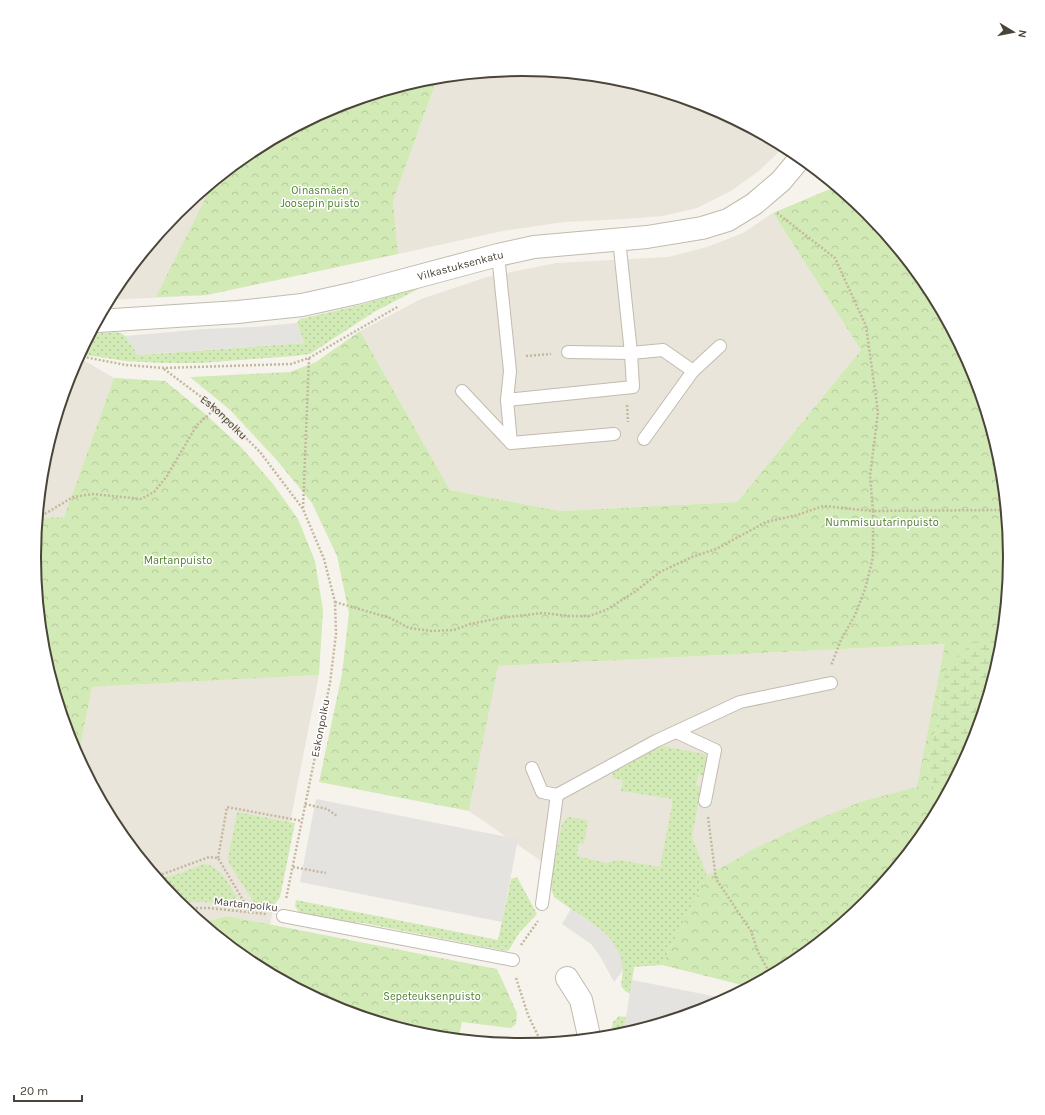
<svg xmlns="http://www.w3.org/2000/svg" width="1045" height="1115" font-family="Karla,sans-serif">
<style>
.residential{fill:#eae5da}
.grass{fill:url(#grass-dots)}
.forest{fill:url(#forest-crowns)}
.wetland{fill:url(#wetland-marsh)}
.parking{fill:#e5e3e0}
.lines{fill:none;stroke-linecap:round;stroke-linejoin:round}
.lane-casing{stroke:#c2bbae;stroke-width:14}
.street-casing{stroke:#c2bbae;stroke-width:24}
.path{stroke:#c4b79f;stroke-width:2.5;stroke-dasharray:2 2;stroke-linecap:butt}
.lane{stroke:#fff;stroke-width:12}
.street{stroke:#fff;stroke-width:22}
.labels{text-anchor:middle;stroke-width:3;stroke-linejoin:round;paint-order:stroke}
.park-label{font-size:11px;fill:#4a7f2a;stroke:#fff}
.street-label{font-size:11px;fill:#4b4439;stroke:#fff}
.rim{fill:none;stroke:#4b4439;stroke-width:2}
</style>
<defs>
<pattern id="grass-dots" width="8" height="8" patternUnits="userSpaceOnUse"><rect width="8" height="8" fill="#d2eab5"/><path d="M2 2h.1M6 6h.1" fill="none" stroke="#b6ca9c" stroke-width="1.8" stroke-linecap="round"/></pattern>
<pattern id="forest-crowns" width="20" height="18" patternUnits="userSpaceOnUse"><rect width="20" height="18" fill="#d2eab5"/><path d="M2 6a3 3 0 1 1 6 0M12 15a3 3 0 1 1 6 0" fill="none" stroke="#b6ca9c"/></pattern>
<pattern id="wetland-marsh" width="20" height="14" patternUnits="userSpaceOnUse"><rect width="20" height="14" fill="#d2eab5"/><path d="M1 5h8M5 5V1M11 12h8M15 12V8" fill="none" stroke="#b6ca9c"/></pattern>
</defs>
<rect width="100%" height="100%" fill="#f6f3ec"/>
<!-- residential -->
<g class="residential">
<polygon points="523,69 618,78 710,106 785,146 760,170 731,191 697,208 663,216 626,219 564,222 502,231 398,254 393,201 438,77"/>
<polygon points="251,151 207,295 109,300 116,286 177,212"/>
<polygon points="773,213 861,350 737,502 560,511 450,490 360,331 421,299 487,277 556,263 668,257 707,247 743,233"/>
<polygon points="78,357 114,378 64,517 38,518 43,462 71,370"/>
<polygon points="946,644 903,860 868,903 635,926 469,811 497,666"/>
<polygon points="319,675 270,925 227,916 201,923 177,903 116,829 78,758 92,687"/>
</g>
<!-- grass -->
<g class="grass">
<polygon points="424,286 374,312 310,354 294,356 200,363 163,363 125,361 80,354 91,334 116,332 121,333 125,336 138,355 304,343 297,323 300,319 356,306"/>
<polygon points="662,746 705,754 708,759 705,775 698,775 696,786 701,787 692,837 707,876 662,965 634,967 630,994 625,991 621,986 623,970 604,932 554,897 550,885 562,824 568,817 588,820 584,844 579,843 577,856 606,863 619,860 660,867 673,799 621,791 623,780 613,778 612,774 614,770"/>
<path d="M237,812L295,823L280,897C274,906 269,913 257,907L230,865L228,859Z"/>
<path d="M204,864C221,866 228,884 237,897V900L234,903C215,904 196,900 178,903L158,879L175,875Z"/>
<polygon points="517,877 537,914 519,933 509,950 506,951 363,923 322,920 304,916 298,911 295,906 296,900 498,940 511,879"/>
<polygon points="619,1016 626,1017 623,1035 610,1037 613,1022"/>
</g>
<!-- forest -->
<g class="forest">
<polygon points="438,77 393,201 398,254 207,295 156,297 214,181 251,151 336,106 427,78"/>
<polygon points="837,186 868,212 929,286 974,371 1002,462 1011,558 1003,639 1001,639 943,682 939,703 938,720 927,763 933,786 947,794 929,829 868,903 794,964 750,987 662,965 707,876 754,849 806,824 860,802 917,787 945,644 498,666 469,811 319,782 342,674 349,613 337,556 312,503 274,457 230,410 190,377 290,372 316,362 360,331 450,490 560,511 737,502 861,350 773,213"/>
<polygon points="114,378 165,381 203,412 241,447 273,484 298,519 315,561 323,610 319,675 92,687 78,758 71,744 43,653 34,557 38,518 64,517"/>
<polygon points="227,916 497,969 517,1013 516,1024 511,1028 462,1022 458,1040 427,1037 335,1009 251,964 201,923"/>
</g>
<!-- wetland -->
<polygon class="wetland" points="1003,639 1002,653 974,745 947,794 933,786 927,763 938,720 939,703 943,682 949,663 974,642"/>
<!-- parking -->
<g class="parking">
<polygon points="297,323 304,343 138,355 125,336 204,329 254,327"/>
<polygon points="316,799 518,839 502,922 300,882"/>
<polygon points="571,909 604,932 612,940 621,957 623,970 614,982 600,956 591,944 562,924"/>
<polygon points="632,980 728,999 709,1009 623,1035"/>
</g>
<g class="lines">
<defs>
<g id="lane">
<polyline points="498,255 510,371 507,400 633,387 631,353 663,350 693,371 720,346"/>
<polyline points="568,352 631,353 619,239"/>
<polyline points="462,391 511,443"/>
<polyline points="507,400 511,443 614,434"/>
<polyline points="644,439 693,371"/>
<polyline points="676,732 715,750 705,801"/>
<polyline points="532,768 542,792 557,795 656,741 740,702 831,683"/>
<polyline points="542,904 557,795"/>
<polyline points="283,916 513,960"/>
</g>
<g id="street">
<path id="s2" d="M98,321L238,312L302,305L356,293L498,255L534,247L647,237L702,228L728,220L754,204L781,181L801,157"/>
<polyline points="567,978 581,1000 588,1031 588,1040"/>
</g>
</defs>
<!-- lane casing -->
<use href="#lane" class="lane-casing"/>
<!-- street casing -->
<use href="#street" class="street-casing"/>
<!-- path -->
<g class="path">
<polyline points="777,213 835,258 866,326 878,412 870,476 873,511 1006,510"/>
<polyline points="79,356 126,365 164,368 291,364 309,358 399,306"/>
<polyline points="526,356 551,354"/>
<path id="s1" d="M164,369L216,408L260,452L303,509L324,559L335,602L336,634L330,683L286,899"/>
<polyline points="627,405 628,422"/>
<polyline points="303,508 309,358"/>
<polyline points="38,518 73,497 93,494 141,499 154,492 167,476 197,425 216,408"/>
<polyline points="335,602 390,618 409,628 432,631 454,630 470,624 500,618 543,613 569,616 589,616 606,610 636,591 660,572 692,557 716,549 766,522 797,515 823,506 873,511 873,557 865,589 855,615 841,640 832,663 832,666"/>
<polyline points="305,804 327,809 337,816"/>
<polyline points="708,817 716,879 751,931 758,952 767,968 770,977"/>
<polyline points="218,858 227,807 302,821"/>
<polyline points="293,867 326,873"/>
<polyline points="154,875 163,874 209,857 218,858 250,912"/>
<polyline points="184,908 209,908 266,914"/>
<polyline points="521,945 538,921"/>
<polyline points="516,978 528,1015 542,1044"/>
</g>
<!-- lane -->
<use href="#lane" class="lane"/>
<!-- street -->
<use href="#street" class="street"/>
</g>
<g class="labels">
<!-- park labels -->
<g class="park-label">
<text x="320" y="194">Oinasmäen<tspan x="320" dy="13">Joosepin puisto</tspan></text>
<text x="882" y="526">Nummisuutarinpuisto</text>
<text x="178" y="564">Martanpuisto</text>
<text x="432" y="1000">Sepeteuksenpuisto</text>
</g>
<!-- street labels -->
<g class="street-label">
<text dy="4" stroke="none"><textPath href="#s2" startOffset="368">Vilkastuksenkatu</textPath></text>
<text dy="4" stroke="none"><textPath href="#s1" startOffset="77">Eskonpolku</textPath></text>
<text transform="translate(320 728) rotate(-79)" y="4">Eskonpolku</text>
<text transform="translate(246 904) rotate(6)" y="4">Martanpolku</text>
</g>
</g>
<!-- crop -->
<path d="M0 0H1045V1115H0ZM41 557a481 481 0 1 1 962 0a481 481 0 1 1-962 0Z" fill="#fff" fill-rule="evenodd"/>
<path class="rim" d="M41 557a481 481 0 1 1 962 0a481 481 0 1 1-962 0Z"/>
<!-- north arrow -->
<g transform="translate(1013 32) rotate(100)" stroke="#ffffff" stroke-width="3" paint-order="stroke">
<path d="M0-3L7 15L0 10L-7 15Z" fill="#4b4439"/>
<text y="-6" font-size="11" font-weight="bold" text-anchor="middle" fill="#4b4439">N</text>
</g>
<!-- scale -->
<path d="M14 1095v6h68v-6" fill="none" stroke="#4b4439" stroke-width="2"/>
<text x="20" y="1095" font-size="12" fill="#4b4439" stroke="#ffffff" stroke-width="3" paint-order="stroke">20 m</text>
</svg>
